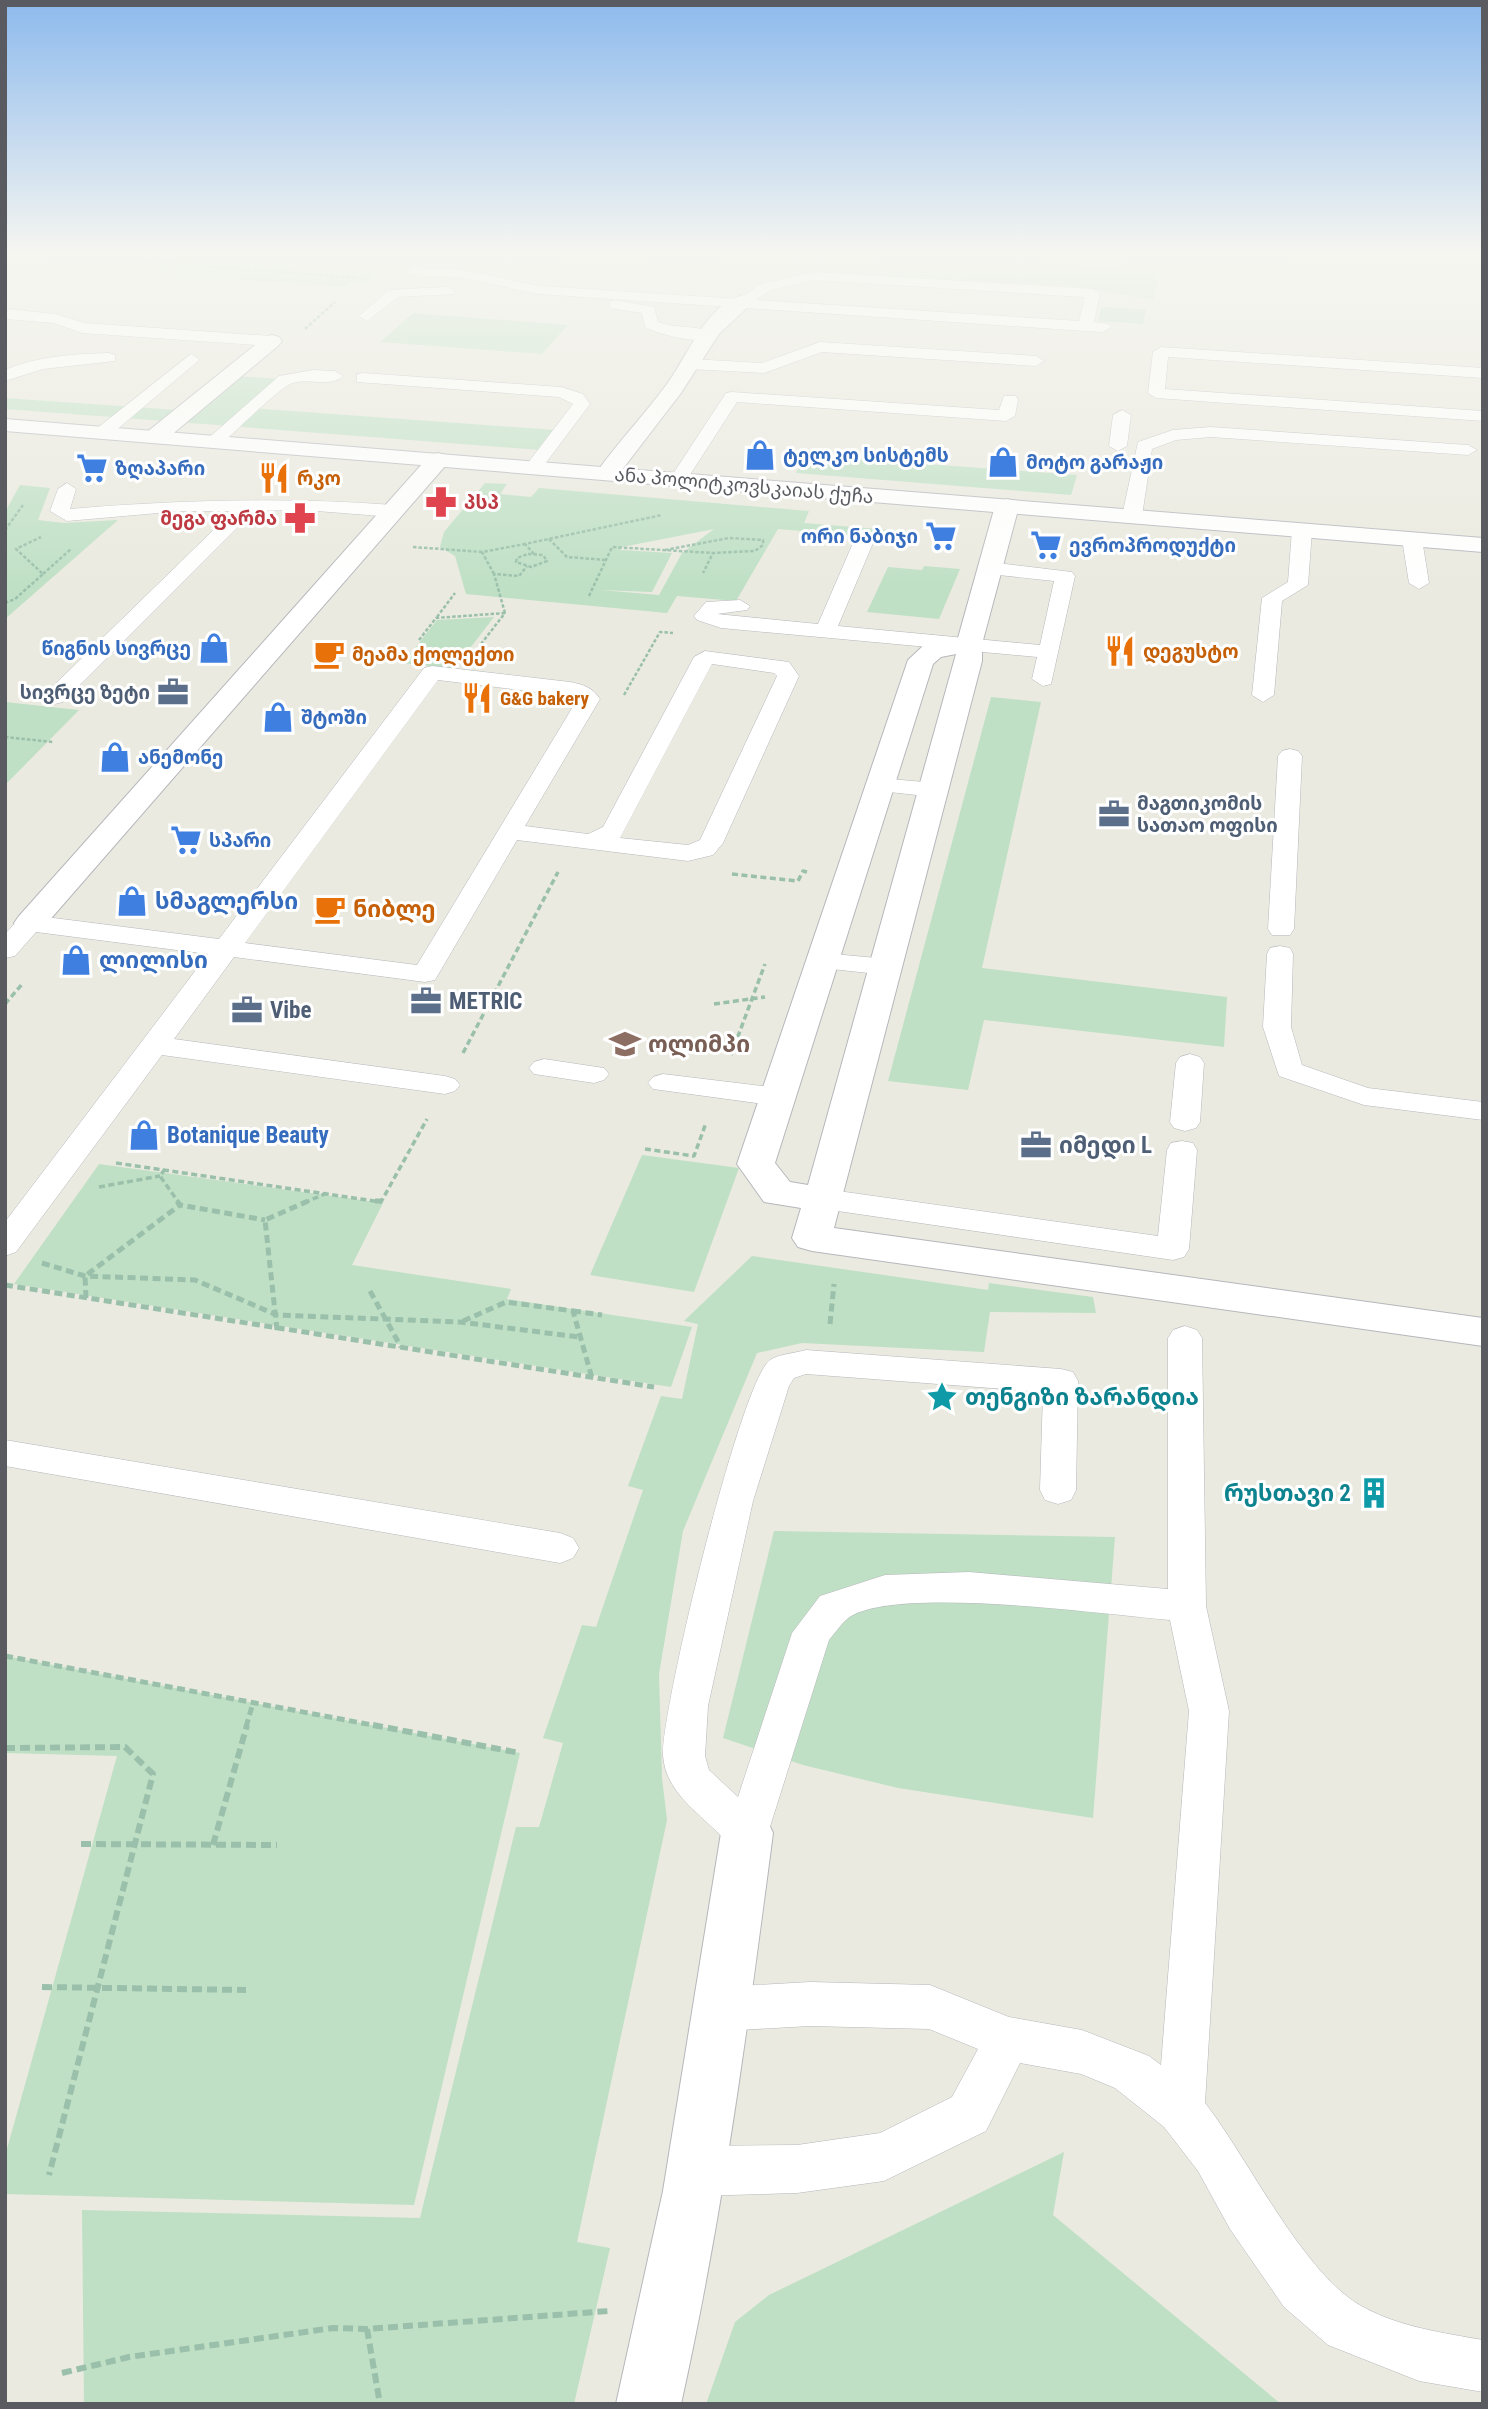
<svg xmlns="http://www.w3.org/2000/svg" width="1488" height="2409" font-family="'Roboto Condensed','Noto Sans Georgian',sans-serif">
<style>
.green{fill:#bfe0c5;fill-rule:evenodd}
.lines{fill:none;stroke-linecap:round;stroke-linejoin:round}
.lane-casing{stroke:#b6b7bc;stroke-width:1}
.street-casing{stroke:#b6b7bc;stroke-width:2}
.secondary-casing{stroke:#b6b8be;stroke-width:2}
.path-far3{stroke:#9ac0ab;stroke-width:2.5;stroke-dasharray:3.5 2;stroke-linecap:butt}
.path-far2{stroke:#9ac0ab;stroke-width:3.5;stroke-dasharray:6 3.5;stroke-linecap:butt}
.path-far1{stroke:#9ac0ab;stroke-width:5;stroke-dasharray:8 4.5;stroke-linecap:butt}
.path{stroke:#9ac0ab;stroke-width:6;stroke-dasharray:10 5;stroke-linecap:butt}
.lane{fill:#fff;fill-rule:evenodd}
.street{fill:#fff;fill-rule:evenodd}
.secondary{fill:#fff;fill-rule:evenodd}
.labels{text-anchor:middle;stroke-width:6;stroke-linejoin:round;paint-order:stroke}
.far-shop-label{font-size:19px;font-weight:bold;fill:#366cbe;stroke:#fff;text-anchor:start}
.far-food-label{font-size:19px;font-weight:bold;fill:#c56008;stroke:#fff;text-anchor:start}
.far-street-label{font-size:19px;fill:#595b60;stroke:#fff}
.far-health-label{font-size:19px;font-weight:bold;fill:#be3a42;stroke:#fff;text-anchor:start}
.far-service-label{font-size:19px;font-weight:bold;fill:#4e5e75;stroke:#fff;text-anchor:end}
.shop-label{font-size:23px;font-weight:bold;fill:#366cbe;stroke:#fff;text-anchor:start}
.food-label{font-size:23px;font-weight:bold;fill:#c56008;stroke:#fff;text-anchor:start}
.service-label{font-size:23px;font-weight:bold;fill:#4e5e75;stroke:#fff;text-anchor:start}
.education-label{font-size:23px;font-weight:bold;fill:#785e54;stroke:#fff;text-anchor:start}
.culture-label{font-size:23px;font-weight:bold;fill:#0d838f;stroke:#fff;text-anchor:start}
</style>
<rect width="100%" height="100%" fill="#eaeae0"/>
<!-- green -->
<g class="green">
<polygon points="42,253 768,253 767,259 872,260 875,253 1043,253 1040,264 1119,268 1122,253 1292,253 1293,276 1161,269 1153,300 1072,286 782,270 786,263 763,261 764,259 690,267 575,259 544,272 387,265 364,284 351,283 347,287 28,266 47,254"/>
<polygon points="1101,307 1146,309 1143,324 1098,321"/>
<polygon points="413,313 568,325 542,354 380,342"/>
<polygon points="234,376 282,379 251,408 555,430 540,450 178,422"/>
<polygon points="5,398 177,410 164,421 5,409"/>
<polygon points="805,455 1077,475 1071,495 796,473"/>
<path d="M485,483L507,484L500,494L531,497L539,488L809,511L804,523L902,531L898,539L778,529L736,601L677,596L667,613L466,594L455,556L440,547L444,532ZM714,529L682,553L659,595L600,590L652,592L672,553L621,550L619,554L622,547Z"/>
<polygon points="20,485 50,488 38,520 64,523 118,520 5,619 5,512"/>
<polygon points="924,566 960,569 939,619 867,612 888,567 922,570"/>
<polygon points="494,617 454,669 403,663 437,620"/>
<polygon points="991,697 1041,702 982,968 1227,997 1224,1047 984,1020 968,1090 888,1081"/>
<polygon points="5,702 79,710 5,785"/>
<polygon points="642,1155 739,1168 694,1292 590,1275"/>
<polygon points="99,1164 383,1203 352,1265 511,1289 507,1299 692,1327 671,1387 14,1284"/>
<polygon points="752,1256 988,1290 989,1283 1093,1297 1096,1313 990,1312 984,1352 802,1343 757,1353 683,1531 659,1674 662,1778 667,1820 577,2242 610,2248 574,2404 84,2404 82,2210 420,2218 516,1827 539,1827 563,1743 543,1738 582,1625 596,1627 643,1490 628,1486 661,1396 682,1399 698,1324 684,1321"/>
<polygon points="774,1531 1115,1537 1093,1818 898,1788 803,1765 723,1738"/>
<polygon points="5,1656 520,1753 414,2205 5,2194 5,2156 117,1756 5,1753"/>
<polygon points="1064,2152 1053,2215 1281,2404 706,2404 735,2322 769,2295"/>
</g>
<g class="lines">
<defs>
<g id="lane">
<path d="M414,268L464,270L539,286L740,299L760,284L815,272L1093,289L1100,293L1094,322L1109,324L1111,327L1103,332L1085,331L539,294L464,278L409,275V269ZM815,280L1085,297L1079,321L756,300L770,290Z"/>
<polygon points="448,287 455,291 453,294 398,297 367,321 359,316 389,290"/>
<path d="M615,300L654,307L658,322C674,329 702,324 715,335C702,347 659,334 645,327L642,313L610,308V302Z"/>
<polygon points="5,309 56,314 84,323 272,336 280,341 272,346 82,333 54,323 5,319"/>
<polygon points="820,342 1036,356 1044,361 1036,366 822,352 764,373 690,369 682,364 690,359 762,363"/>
<polygon points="1161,347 1483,368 1483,378 1168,357 1165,389 1483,411 1483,421 1156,398 1148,393 1153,352"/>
<path d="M109,353L115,355V361L43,369L5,381V370C38,356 74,354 109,353Z"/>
<polygon points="191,354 199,359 197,362 108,437 96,437 93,433 96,429"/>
<path d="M313,370L335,371L343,376C332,388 306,377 290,384C275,392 235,432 219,446H207L204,442L279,376Z"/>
<polygon points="363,373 561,387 583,394 590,404 539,472 533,473 524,468 573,404 559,397 357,382 357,374"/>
<polygon points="732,392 999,410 1004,396 1016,396 1018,400 1015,416 1006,421 737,402 684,484 672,484 669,480 726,393"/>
<polygon points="1122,410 1131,415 1127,446 1118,451 1109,446 1113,415"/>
<polygon points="1211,427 1468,445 1477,450 1468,455 1211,437 1176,440 1152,449 1142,516 1132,522 1125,520 1122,516 1138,442 1173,430"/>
<path d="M67,483L76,489L70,509C178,500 284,497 393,505L402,511L393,517L304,510L254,511L63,702L55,704L44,697L47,692L233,511H181L67,521L50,511L58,489Z"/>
<polygon points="1302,524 1312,530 1308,585 1282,601 1274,695 1263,702 1252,695 1262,598 1288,582 1292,530"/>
<polygon points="1412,533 1422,539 1429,583 1419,589 1409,583 1402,539"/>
<polygon points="863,537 873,543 838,626 1040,645 1054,581 989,574 979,568 989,562 1072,572 1075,576 1051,684 1043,686 1032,679 1037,657 721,628 697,620 694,616 706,602 740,600 750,606 747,610 717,614 818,624 853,543"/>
<path d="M705,651L789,662L799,676L723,843L713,855L688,861L517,840L435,980L425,982L234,957L174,1039L445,1076L455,1079L460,1085L455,1091L445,1094L162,1055L16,1252L5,1256V1222L208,954L36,932L15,956L5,958V934L21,917L30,915L219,939L424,668L432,666L570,682C584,685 592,687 600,699L525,826L588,834L603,827L694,657ZM712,664L774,673L777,676L700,840L688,845L620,838ZM438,680L570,696L577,700L417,965L245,943Z"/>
<polygon points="1290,749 1298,751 1302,756 1294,929 1290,935 1272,935 1268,929 1278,756 1282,751"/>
<polygon points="879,778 935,783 943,785 947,790 943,795 935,797 871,790 867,785 871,780"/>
<polygon points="1280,946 1290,948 1293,954 1291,1027 1302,1065 1368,1088 1483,1102 1483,1120 1364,1105 1279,1076 1263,1027 1267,954 1270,948"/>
<polygon points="823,953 887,959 897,961 901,967 897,973 887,975 813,967 809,961 813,955"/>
<polygon points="1190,1054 1200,1057 1204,1063 1200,1122 1196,1128 1185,1131 1174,1128 1170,1122 1176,1063 1180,1057"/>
<polygon points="544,1059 604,1068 609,1074 604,1080 594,1083 534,1074 529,1068 534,1062"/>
<polygon points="663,1074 778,1088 788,1091 793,1097 788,1103 778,1106 653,1089 648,1083 653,1077"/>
<polygon points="1182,1141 1193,1143 1197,1150 1189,1249 1184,1257 1173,1260 824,1209 813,1206 808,1199 813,1192 824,1189 1158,1236 1167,1150 1171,1143"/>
<path d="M1185,1326L1197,1330L1202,1338L1206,1606L1229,1711L1205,2103C1249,2159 1304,2277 1365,2308C1401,2327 1443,2333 1483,2340V2392L1419,2381L1328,2345L1284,2307L1230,2229L1198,2171L1164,2127L1115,2088L1081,2074L1020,2063L986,2131L884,2181L797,2193L697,2196L680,2188L672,2171L680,2154L697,2146L797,2145L880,2133L952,2097L978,2049L929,2029L810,2026L722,2031L706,2024L699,2009L706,1994L722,1987L810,1982L930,1985L1009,2017L1082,2030L1149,2056L1161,2065L1189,1711L1170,1620C1110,1615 889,1584 847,1619C840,1625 835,1633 829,1640L768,1833L762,1846C737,1856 731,1845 713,1828C691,1807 665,1788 663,1755C661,1710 741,1380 770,1360C779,1354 796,1353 806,1350L1061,1369L1073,1372L1078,1381L1076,1490L1071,1500L1058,1504L1045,1500L1040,1490L1043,1392L806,1374L794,1378L789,1386L753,1501L708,1706L705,1756L709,1770L738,1797L792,1633L820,1596L885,1575L969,1572L1168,1589V1338L1173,1330Z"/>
<polygon points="5,1440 560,1533 573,1538 579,1548 573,1558 560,1563 5,1466"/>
</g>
<g id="street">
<path d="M743,295L750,297L752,301L750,305L719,334L681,393L615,479H599L596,474L599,469C620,440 645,414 667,384C688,356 705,305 743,295Z"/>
<polygon points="272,335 279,337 282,341 279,345 163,442 147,442 144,437 147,432 265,337"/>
<polygon points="438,453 446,455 449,460 446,465 41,930 30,933 19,930 14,923 19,916 430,455"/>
<path d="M1007,499L1015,501L1019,506L982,644V661L834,1228L1483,1318V1346L812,1251L798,1247L792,1238L801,1208L764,1202L737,1164L908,660L924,645L958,638L995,506L999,501ZM956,654L808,1185L790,1182L775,1163L933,664L941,657Z"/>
<path d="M747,1810L766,1817L773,1833C748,2024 723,2215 681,2404H616L663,2191L721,1833L728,1817Z"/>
</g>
<polygon id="secondary" points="5,419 1483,538 1483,552 5,431"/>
</defs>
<!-- lane casing -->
<use href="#lane" class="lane-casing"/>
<!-- street casing -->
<use href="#street" class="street-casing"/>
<!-- secondary casing -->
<use href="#secondary" class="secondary-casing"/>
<!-- path-far3 -->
<g class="path-far3">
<polyline points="67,253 60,257 87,261 100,253"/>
<polyline points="94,257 358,278"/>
<polyline points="305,329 335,302"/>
<polyline points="5,530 23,505"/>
<polyline points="549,539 567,557 606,560"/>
<polyline points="413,547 482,552"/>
<polyline points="665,550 729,538 763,540 763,545 755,551 713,553 703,573"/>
<polygon points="528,554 543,555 547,561 531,567 516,562 517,558"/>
<polyline points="534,554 525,544 662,515"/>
<polyline points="43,574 71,549"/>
<polyline points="494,574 482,552 525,544"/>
<polyline points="589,596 612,547 713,553"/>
<polyline points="5,603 15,599 43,574 16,549 41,537"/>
<polyline points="505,613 494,574 519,576 527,566"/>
<polyline points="437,617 455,593"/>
<polyline points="419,640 436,618 505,613"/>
<polyline points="481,644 505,613"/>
<polyline points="624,695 660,632 673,633"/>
<polyline points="5,737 53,742"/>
</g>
<!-- path-far2 -->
<g class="path-far2">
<polyline points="732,874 798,881 803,871 807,872"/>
<polyline points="5,1004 23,983"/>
<polyline points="714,1004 765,997"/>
<polyline points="463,1053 558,872"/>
<polyline points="731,1055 765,964"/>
<polyline points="645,1149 694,1156 706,1123"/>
<polyline points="116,1163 381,1202 427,1119"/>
<polyline points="165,1169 160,1176 179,1203"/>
<polyline points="99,1187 160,1176"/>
<polyline points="304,1203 327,1193"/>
</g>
<!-- path-far1 -->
<g class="path-far1">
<polyline points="177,1201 180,1205 265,1220"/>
<polyline points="375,1201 381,1201"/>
<polyline points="42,1263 85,1276 195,1280 277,1315 460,1322 579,1337"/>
<polyline points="5,1285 654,1387"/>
<polyline points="370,1291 401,1347"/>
<polyline points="86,1298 85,1276 180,1205"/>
<polyline points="573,1311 602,1315"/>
<polyline points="463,1321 506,1302 573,1311 592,1378"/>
<polyline points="830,1324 834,1284"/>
<polyline points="277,1330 265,1220 308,1201"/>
<polyline points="5,1656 383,1727"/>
<polyline points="246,1727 253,1703"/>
</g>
<!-- path -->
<g class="path">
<polyline points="373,1725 520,1753"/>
<polyline points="5,1748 125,1747 153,1774 49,2175"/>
<polyline points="81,1844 277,1845"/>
<polyline points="213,1845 247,1725"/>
<polyline points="42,1987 246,1990"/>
<polyline points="367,2329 380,2404"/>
<polyline points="62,2373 129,2357 333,2328 367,2329 609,2311"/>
</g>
<!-- lane -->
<use href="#lane" class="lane"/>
<!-- street -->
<use href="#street" class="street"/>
<!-- secondary -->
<use href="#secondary" class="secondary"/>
</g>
<!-- sky -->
<linearGradient id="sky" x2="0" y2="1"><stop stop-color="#8dbaed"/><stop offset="0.43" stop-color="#f6f6f1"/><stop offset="1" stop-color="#f6f6f1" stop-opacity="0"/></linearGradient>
<rect width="1488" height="590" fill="url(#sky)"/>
<!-- icons -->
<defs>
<symbol id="shop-bare" viewBox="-9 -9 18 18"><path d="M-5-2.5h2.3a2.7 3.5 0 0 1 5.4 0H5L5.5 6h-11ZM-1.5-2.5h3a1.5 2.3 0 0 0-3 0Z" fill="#3f7fe0" stroke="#fff" stroke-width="2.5" paint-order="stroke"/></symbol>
<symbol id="supermarket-bare" viewBox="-9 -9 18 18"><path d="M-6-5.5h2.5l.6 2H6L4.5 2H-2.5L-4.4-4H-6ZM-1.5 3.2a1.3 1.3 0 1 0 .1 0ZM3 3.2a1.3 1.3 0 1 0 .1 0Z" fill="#3f7fe0" stroke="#fff" stroke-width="2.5" paint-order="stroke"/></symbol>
<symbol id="restaurant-bare" viewBox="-9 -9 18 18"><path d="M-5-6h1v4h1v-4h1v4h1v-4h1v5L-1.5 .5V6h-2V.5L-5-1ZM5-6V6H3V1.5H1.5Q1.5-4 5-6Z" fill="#e8710a" stroke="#fff" stroke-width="2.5" paint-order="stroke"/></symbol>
<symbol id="pharmacy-bare" viewBox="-9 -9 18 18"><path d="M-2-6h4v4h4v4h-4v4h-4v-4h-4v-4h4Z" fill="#e0444e" stroke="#fff" stroke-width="2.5" paint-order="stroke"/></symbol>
<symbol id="cafe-bare" viewBox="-9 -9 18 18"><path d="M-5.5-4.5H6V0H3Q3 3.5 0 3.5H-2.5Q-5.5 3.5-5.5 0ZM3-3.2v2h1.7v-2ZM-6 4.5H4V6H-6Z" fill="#e8710a" stroke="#fff" stroke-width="2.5" paint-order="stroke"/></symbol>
<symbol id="office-bare" viewBox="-9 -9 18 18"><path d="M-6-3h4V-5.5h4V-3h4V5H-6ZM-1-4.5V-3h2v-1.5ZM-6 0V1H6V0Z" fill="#5c6f8a" stroke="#fff" stroke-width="2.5" paint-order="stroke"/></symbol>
<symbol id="school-bare" viewBox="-9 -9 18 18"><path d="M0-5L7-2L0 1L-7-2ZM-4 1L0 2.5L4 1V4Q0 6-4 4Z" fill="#8d6e63" stroke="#fff" stroke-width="2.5" paint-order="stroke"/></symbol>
<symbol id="sight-bare" viewBox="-9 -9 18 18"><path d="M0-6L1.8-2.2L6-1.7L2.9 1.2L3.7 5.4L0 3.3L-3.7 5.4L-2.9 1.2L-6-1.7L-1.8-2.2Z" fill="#0f9aa8" stroke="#fff" stroke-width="2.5" paint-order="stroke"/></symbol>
<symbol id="building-bare" viewBox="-9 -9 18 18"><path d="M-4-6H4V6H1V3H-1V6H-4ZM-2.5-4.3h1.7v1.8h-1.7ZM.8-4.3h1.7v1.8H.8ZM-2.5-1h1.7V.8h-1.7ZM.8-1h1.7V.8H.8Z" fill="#0f9aa8" stroke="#fff" stroke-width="2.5" paint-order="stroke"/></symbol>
</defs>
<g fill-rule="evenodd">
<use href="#shop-bare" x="738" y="433" width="44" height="44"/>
<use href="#shop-bare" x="981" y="440" width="44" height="44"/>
<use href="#supermarket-bare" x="70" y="446" width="44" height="44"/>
<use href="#restaurant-bare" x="252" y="456" width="44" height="44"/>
<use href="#pharmacy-bare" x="419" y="480" width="44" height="44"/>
<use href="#pharmacy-bare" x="278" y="496" width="44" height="44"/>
<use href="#supermarket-bare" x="919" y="514" width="44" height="44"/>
<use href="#supermarket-bare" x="1024" y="523" width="44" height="44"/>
<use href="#shop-bare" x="192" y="626" width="44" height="44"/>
<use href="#restaurant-bare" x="1098" y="629" width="44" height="44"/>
<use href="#cafe-bare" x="307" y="632" width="44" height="44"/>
<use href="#office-bare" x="151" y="670" width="44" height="44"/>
<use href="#restaurant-bare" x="455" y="676" width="44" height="44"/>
<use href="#shop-bare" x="256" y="695" width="44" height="44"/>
<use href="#shop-bare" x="93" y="735" width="44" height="44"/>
<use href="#office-bare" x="1092" y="792" width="44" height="44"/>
<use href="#supermarket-bare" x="164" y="818" width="44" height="44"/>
<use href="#shop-bare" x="110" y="879" width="44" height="44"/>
<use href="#cafe-bare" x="308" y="887" width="44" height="44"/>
<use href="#shop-bare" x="54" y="938" width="44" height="44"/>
<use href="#office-bare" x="404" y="979" width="44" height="44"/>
<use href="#office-bare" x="225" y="988" width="44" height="44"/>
<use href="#school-bare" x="603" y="1022" width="44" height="44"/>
<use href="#shop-bare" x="122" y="1113" width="44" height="44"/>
<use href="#office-bare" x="1014" y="1123" width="44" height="44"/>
<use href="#sight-bare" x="920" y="1375" width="44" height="44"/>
<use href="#building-bare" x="1352" y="1471" width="44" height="44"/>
</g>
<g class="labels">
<!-- far-shop labels -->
<g class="far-shop-label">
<text x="783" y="462">ტელკო სისტემს</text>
<text x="1026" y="469">მოტო გარაჟი</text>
<text x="115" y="475">ზღაპარი</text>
<text x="918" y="543" text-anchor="end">ორი ნაბიჯი</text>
<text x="1069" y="552">ევროპროდუქტი</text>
<text x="191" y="655" text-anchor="end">წიგნის სივრცე</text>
<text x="301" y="724">შტოში</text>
<text x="138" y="764">ანემონე</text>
<text x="209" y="847">სპარი</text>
</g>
<!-- far-food labels -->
<g class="far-food-label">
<text x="297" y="485">რკო</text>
<text x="1143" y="658">დეგუსტო</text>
<text x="352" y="661">მეამა ქოლექთი</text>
<text x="500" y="705">G&amp;G bakery</text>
</g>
<!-- far-street labels -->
<g class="far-street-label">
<text transform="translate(744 485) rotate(5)" y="7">ანა პოლიტკოვსკაიას ქუჩა</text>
</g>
<!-- far-health labels -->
<g class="far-health-label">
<text x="464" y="509">პსპ</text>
<text x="277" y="525" text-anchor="end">მეგა ფარმა</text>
</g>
<!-- far-service labels -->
<g class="far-service-label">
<text x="150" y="699">სივრცე ზეტი</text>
<text x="1137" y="810" text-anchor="start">მაგთიკომის<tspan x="1137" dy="22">სათაო ოფისი</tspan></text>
</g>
<!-- shop labels -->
<g class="shop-label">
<text x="155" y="909">სმაგლერსი</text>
<text x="99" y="968">ლილისი</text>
<text x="167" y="1143">Botanique Beauty</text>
</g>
<!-- food labels -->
<g class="food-label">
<text x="353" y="917">ნიბლე</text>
</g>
<!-- service labels -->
<g class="service-label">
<text x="449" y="1009">METRIC</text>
<text x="270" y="1018">Vibe</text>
<text x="1059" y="1153">იმედი L</text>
</g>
<!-- education labels -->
<g class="education-label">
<text x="648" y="1052">ოლიმპი</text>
</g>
<!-- culture labels -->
<g class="culture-label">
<text x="965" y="1405">თენგიზი ზარანდია</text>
<text x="1351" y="1501" text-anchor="end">რუსთავი 2</text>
</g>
</g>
<!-- border -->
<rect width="1488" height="2409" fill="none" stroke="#595b60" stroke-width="14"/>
</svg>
